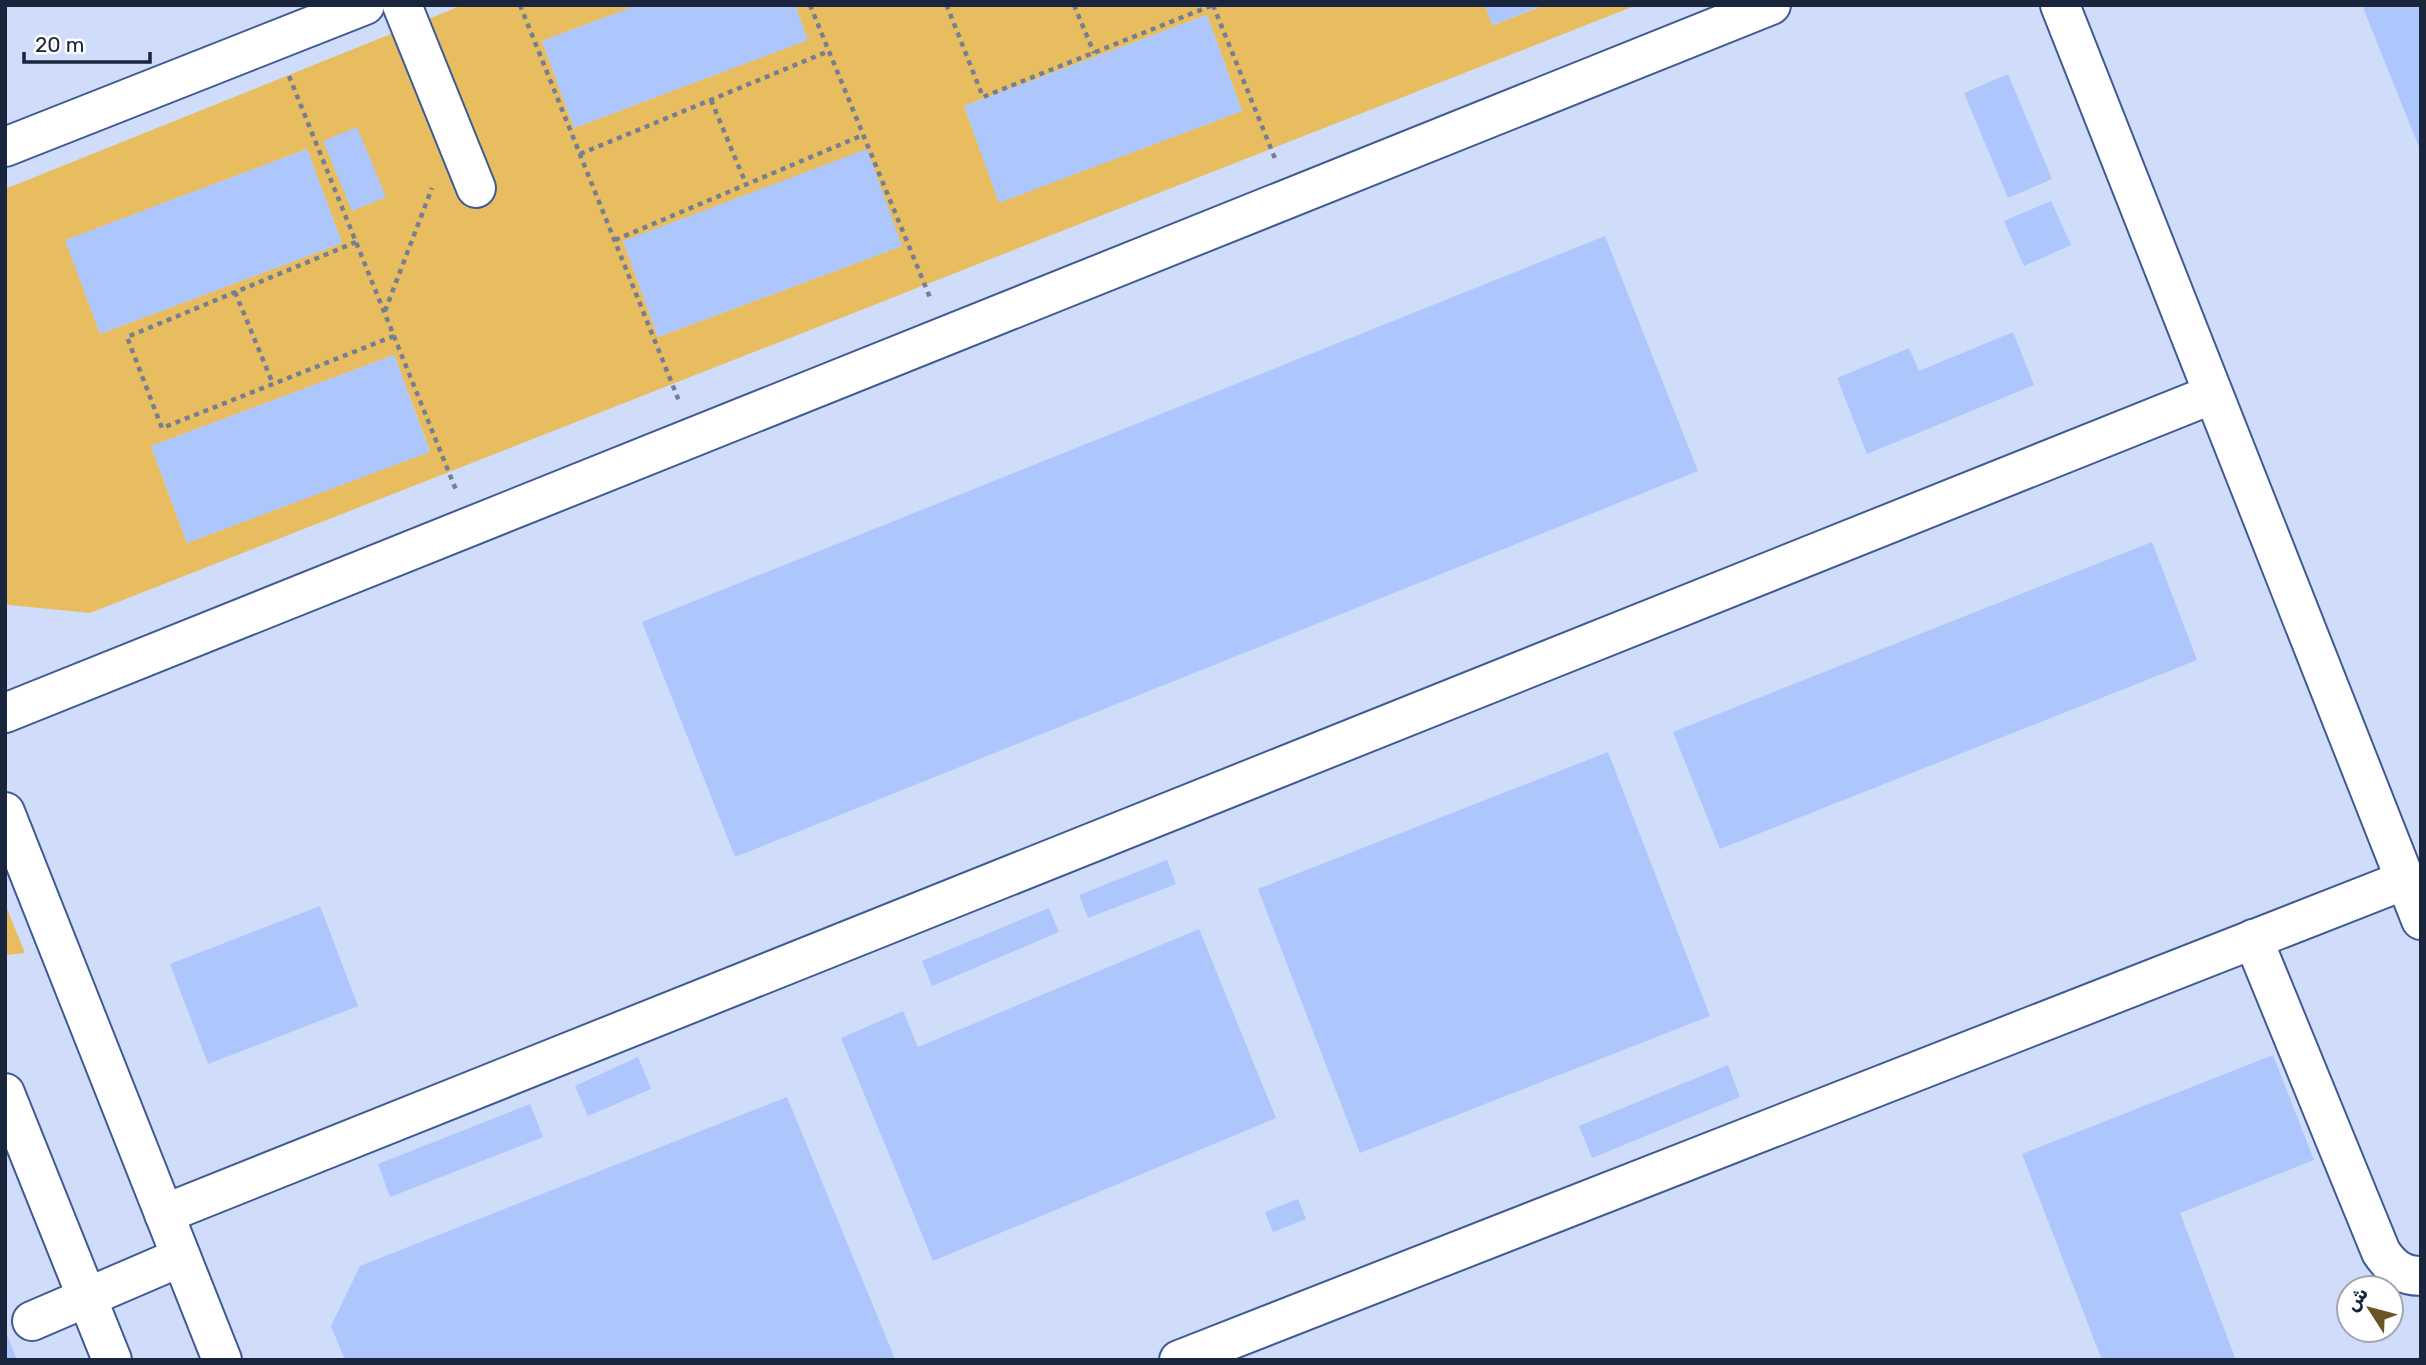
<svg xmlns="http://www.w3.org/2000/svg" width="2426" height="1365" font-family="Rubik,Vazirmatn,sans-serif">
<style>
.built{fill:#cfddfb;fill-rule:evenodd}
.green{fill:#e8bd5f;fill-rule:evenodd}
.building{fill:#adc6fb}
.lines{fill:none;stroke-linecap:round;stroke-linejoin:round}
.minor-casing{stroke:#405a95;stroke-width:42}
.path{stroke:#757e92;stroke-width:4.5;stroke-dasharray:5 5;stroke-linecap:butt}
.minor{stroke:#fff;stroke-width:38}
</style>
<rect width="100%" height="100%" fill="#dfe5f3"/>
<!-- built -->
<path class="built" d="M5,5H2421V1360H5ZM2349,1288H2391V1330H2349Z"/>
<!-- green -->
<g class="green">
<path d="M463,5H638L542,41L574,128L807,40L795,5H1485L1493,25L1545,5H1637L90,613L9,605L5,602V189ZM1207,15L1242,111L999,202L964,106ZM307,149L342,243L100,334L66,240ZM623,241L902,246L658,337ZM394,355L430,451L187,543L151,446Z"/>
<polygon points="5,904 25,953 7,955"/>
</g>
<!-- building -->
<g class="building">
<polygon points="638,5 795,5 808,40 574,128 542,41"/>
<polygon points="1485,5 1544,5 1492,25"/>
<polygon points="2362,5 2421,5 2421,152"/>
<polygon points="1207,15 1242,111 999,203 964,106"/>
<polygon points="2008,74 2052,179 2008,198 1964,93"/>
<polygon points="357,127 386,197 352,211 323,141"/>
<polygon points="307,149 342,243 100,334 65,240"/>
<polygon points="867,149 902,246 658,337 623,241"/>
<polygon points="2051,201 2071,245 2024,266 2004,221"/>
<polygon points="1605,236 1698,471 735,857 642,622"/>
<polygon points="2013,332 2034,385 1867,454 1837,378 1909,348 1919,371"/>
<polygon points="394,355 430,452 187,543 151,446"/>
<polygon points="2152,542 2197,660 1720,849 1673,732"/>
<polygon points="1608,752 1710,1016 1360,1153 1258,889"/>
<polygon points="1167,860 1176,884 1088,918 1079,895"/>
<polygon points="320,906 358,1006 208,1064 170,964"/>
<polygon points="1049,908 1059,932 932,986 922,961"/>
<polygon points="1199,929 1276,1118 933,1261 841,1038 903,1011 918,1047"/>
<polygon points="2273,1055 2314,1160 2180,1213 2236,1360 2102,1360 2022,1154"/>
<polygon points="638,1057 651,1089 588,1116 575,1086"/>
<polygon points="1728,1065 1740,1097 1592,1158 1579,1126"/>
<polygon points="787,1097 895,1359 345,1360 331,1326 360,1266"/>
<polygon points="530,1104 543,1137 390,1197 378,1164"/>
<polygon points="1298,1199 1306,1219 1273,1232 1265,1212"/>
<polygon points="5,1329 17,1360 5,1360"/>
</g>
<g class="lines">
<defs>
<g id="minor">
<polyline points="402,5 476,188"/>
<polyline points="2060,5 2421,920"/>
<polyline points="5,147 365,5"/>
<polyline points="5,713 1771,5"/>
<polyline points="5,812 222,1360"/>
<path d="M2253,939L2381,1252C2391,1267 2402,1276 2421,1276"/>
<polyline points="5,1093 112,1360"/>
<polyline points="164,1214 2213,394"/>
<polyline points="32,1321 181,1257"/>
<polyline points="1179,1360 2405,880"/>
</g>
</defs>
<!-- minor casing -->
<use href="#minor" class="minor-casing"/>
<!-- path -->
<g class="path">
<polyline points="520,5 679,401"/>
<polyline points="810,5 931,300"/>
<polyline points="948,5 947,6 983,97 1213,5"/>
<polyline points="1074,5 1094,53"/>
<polyline points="1213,5 1276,161"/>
<polyline points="289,76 456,490"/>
<polyline points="711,100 746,184"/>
<polyline points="580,154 829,51"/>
<polyline points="615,240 863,135"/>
<polyline points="356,242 127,337 162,428 394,336"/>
<polyline points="235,292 273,384"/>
<polyline points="385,311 432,188"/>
</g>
<!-- minor -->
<use href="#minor" class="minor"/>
</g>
<!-- border -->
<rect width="2426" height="1365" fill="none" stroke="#19243d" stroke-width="14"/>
<!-- north arrow -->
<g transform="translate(2370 1309) rotate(306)"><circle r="33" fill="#ffffff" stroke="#a3a7b1" stroke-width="2"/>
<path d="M0-5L12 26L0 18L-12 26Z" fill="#6a5524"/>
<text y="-10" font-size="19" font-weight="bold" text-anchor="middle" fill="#19243d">ش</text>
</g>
<!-- scale -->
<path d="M24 52v10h126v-10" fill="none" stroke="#19243d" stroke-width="3.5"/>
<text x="35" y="52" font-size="21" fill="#19243d" stroke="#ffffff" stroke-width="5" paint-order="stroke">20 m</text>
</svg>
